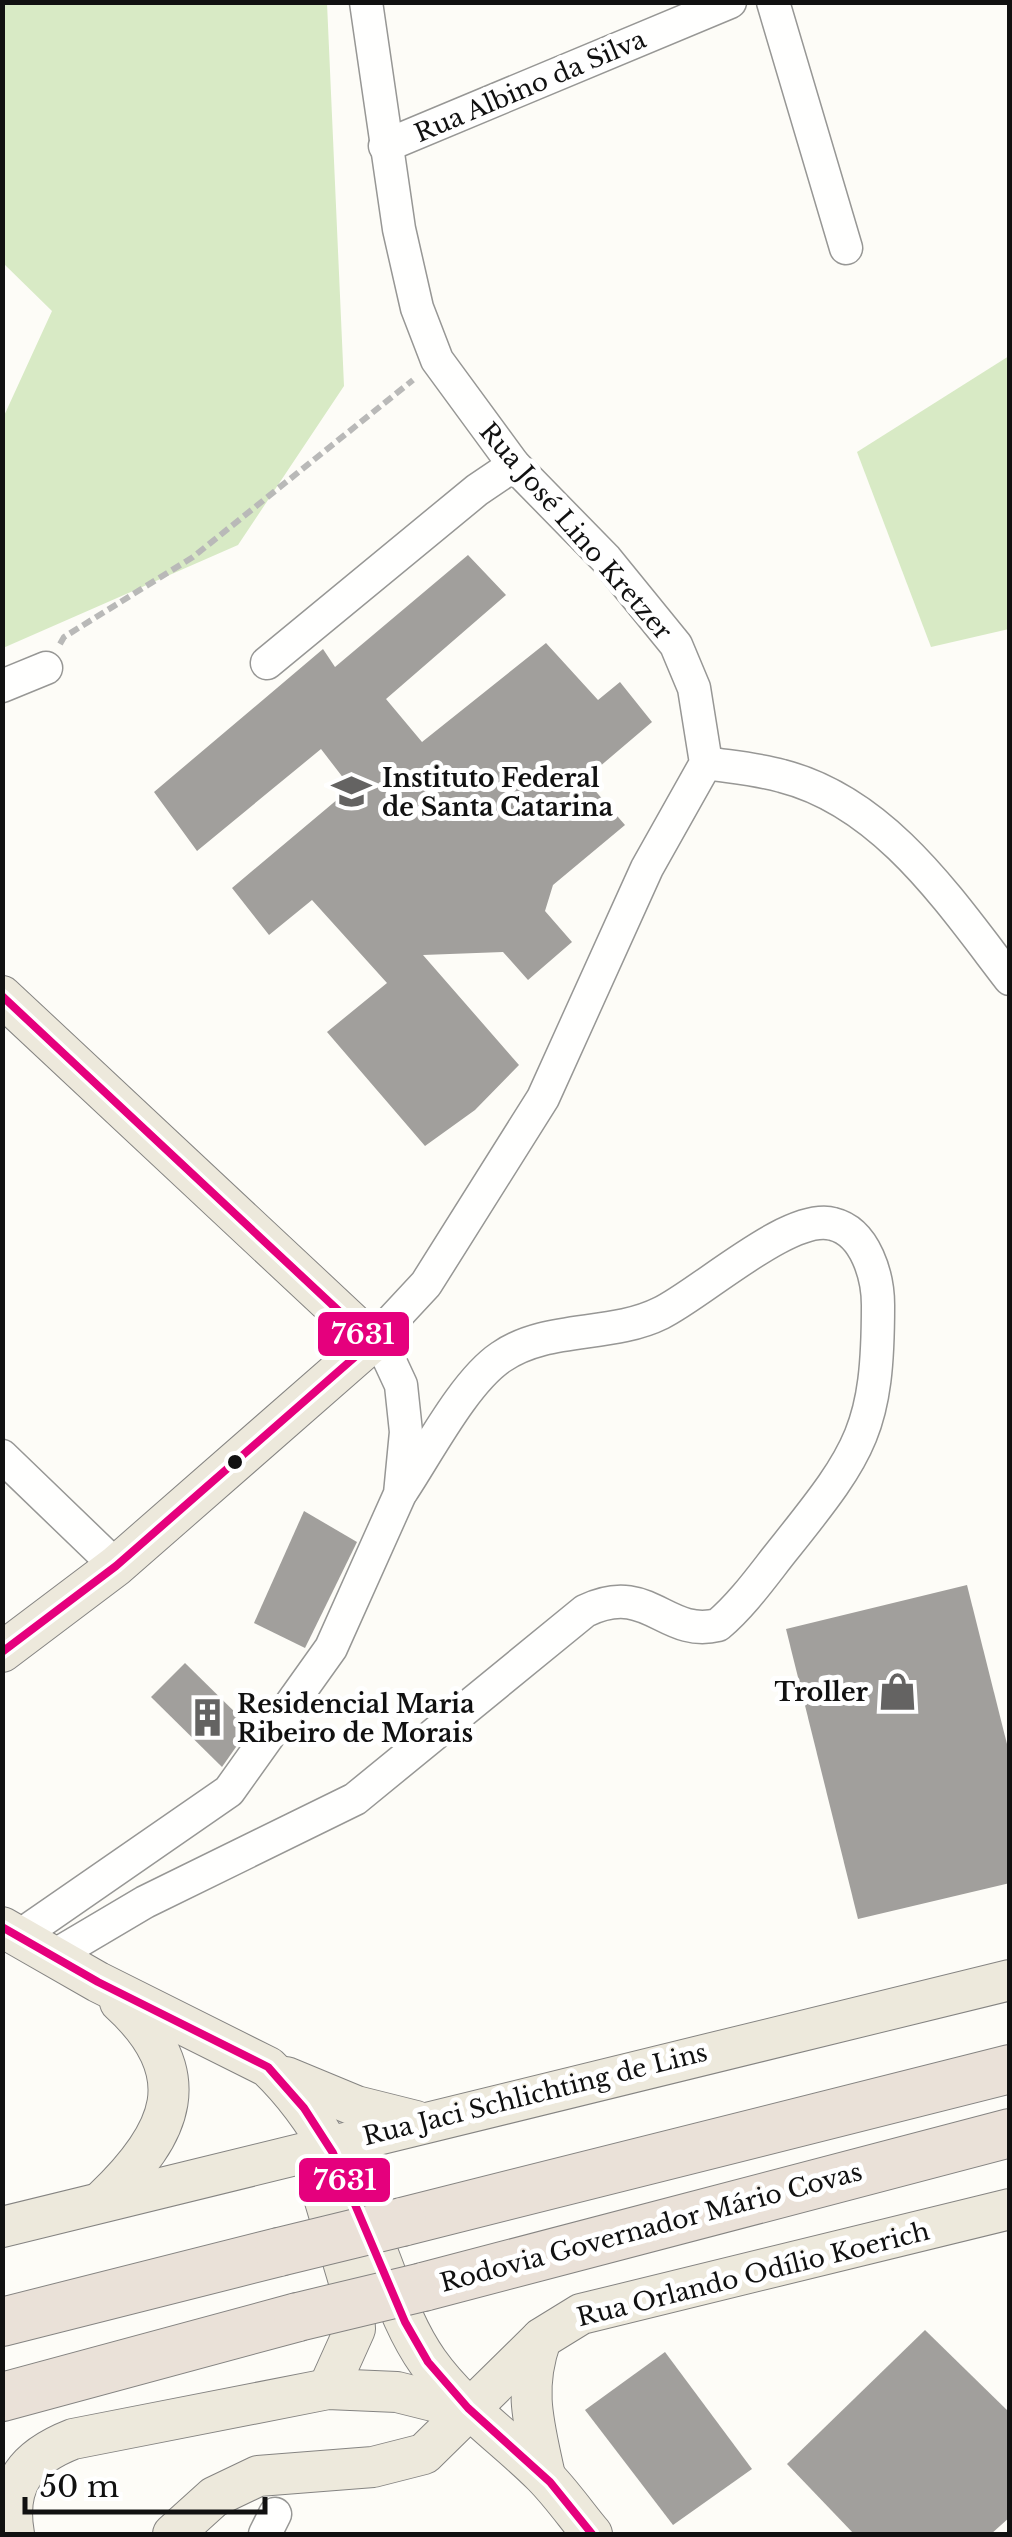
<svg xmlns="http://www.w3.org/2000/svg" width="1012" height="2537" font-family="'Libre Baskerville',serif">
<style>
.forest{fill:#d8eac5}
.building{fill:#a19f9c}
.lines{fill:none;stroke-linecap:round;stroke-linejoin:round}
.minor-casing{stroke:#979795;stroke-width:35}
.major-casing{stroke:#858482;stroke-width:42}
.highway-casing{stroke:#858482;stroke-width:50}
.path{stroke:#b9b9b8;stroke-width:6;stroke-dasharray:10 5;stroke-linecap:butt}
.minor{stroke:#fffffe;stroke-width:32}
.major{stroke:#ede9dc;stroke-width:40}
.highway{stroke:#eae1d8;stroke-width:48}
.highway-bridge-casing{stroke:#858482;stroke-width:50;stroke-linecap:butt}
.highway-bridge{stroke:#eae1d8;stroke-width:48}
.bus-1-casing{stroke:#fff;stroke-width:15}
.bus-1{stroke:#e5007d;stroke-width:8}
.bus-dot{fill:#111;stroke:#fff;stroke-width:4}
.labels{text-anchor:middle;stroke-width:10;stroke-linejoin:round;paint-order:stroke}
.street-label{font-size:25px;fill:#111;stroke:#fff}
.poi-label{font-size:25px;font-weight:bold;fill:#111;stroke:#fff;text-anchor:start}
.line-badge{stroke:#fff;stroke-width:4}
.badge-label{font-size:28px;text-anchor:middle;font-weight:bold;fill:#fff}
</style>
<rect width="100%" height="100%" fill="#fdfcf7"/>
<!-- forest -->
<g class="forest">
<polygon points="2,3 327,3 344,386 238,545 3,648 3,418 52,311 3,263"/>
<polygon points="1009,356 1009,629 931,647 857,452"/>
</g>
<!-- building -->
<g class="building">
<polygon points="468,555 506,595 386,699 422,742 546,643 598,700 620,682 652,722 585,779 625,825 553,885 545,911 572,942 528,980 503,952 423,955 519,1065 475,1110 425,1146 327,1032 387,983 312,900 269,935 232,888 351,788 321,749 197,851 154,792 323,649 335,667"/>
<polygon points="304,1511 357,1542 305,1648 254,1623"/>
<polygon points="967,1585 1010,1756 1010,1883 858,1919 786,1629"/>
<polygon points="185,1663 250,1727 222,1767 151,1697"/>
<polygon points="925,2330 1010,2413 1010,2517 991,2534 854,2534 787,2464"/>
<polygon points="665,2352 752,2469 673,2525 585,2410"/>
</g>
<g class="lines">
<defs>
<g id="minor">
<polyline points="773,2 846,248"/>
<polyline points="385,146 730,2"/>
<polyline points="267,663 477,490 514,465"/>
<polyline points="2,686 46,668"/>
<path d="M706,763C731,767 757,769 782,776C884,802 949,900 1010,979"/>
<polyline points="2,1456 116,1566"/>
<polyline points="21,1935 229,1791 331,1648 400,1494 406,1432 401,1385 388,1357 372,1342 426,1284 543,1098 647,868 706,763 694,688 676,645 606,559 514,465 437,360 417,308 399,229 366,2"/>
<path d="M52,1957L145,1902L355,1799L585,1611C649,1580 664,1638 718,1625C745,1602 765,1572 787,1545C862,1451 878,1427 878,1305C878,1277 866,1232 833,1224C790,1212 702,1293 661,1313C611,1338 547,1325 501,1357C464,1382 428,1452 402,1491"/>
<polyline points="265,2534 275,2514"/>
</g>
<g id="major">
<polyline points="2,996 372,1342 116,1566 2,1652"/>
<path d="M2,1927L98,1982L268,2067C321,2118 351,2183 377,2251C392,2289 404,2328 428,2362C460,2407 505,2437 543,2475C561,2493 576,2515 592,2534"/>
<polyline points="286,2077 356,2106 416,2121"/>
<path d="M104,2199C173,2133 199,2074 120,2002"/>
<polyline points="2,2227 1010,1980"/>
<path d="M541,2339C523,2390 534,2424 545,2476"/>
<polyline points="328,2389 355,2329 353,2295 323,2194 328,2145"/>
<path d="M14,2534C5,2483 27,2457 73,2439L328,2389L397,2392L469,2410"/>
<polyline points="173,2534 214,2497 258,2476 373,2467 424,2454 542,2338 581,2314 1010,2209"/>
</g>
<g id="highway">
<polyline points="402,2222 1010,2069"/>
<polyline points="423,2287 1010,2133"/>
<polyline points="2,2322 279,2252"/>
<polyline points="2,2397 298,2317"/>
</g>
</defs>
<!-- minor casing -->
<use href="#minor" class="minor-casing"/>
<!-- major casing -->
<use href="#major" class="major-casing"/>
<!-- highway casing -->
<use href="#highway" class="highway-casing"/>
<!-- path -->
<polyline class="path" points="60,644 64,637 193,557 413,380"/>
<!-- minor -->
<use href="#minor" class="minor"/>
<!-- major -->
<use href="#major" class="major"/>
<!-- highway -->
<use href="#highway" class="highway"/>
<defs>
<g id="highway-bridge">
<polyline points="279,2252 402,2222"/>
<polyline points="298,2317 423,2287"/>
</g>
</defs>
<!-- highway-bridge casing -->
<use href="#highway-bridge" class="highway-bridge-casing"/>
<!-- highway-bridge -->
<use href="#highway-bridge" class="highway-bridge"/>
<defs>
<g id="bus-1">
<polyline points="2,996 372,1342 116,1566 2,1652"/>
<polyline points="2,1927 98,1982 268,2067 304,2108 333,2153 405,2322 428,2362 468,2408 550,2482 592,2534"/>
</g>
</defs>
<!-- bus-1 casing -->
<use href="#bus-1" class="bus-1-casing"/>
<!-- bus-1 -->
<use href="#bus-1" class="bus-1"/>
</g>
<!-- icons -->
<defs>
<symbol id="university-bare" viewBox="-9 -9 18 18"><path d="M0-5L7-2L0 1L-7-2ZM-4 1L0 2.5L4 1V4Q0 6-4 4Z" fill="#646362" stroke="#fff" stroke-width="2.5" paint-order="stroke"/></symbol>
<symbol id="shop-bare" viewBox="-9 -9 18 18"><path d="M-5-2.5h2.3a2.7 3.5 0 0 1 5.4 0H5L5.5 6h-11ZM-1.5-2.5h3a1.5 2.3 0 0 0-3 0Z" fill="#646362" stroke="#fff" stroke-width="2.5" paint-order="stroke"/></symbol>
<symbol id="building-bare" viewBox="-9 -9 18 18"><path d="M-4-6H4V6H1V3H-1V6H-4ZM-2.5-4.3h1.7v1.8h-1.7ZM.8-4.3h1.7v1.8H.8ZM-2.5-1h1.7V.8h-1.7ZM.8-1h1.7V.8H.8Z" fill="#646362" stroke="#fff" stroke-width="2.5" paint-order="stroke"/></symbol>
</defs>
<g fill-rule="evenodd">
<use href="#university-bare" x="324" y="764" width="55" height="55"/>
<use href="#shop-bare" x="870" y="1664" width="55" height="55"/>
<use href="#building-bare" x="180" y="1690" width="55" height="55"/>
</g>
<!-- markers -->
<circle class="bus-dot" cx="235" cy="1462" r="9"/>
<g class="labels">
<!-- street labels -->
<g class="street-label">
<text transform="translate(530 86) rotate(-23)" y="9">Rua Albino da Silva</text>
<text transform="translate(576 531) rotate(49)" y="9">Rua José Lino Kretzer</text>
<text transform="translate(535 2094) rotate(-14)" y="9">Rua Jaci Schlichting de Lins</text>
<text transform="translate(651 2227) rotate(-15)" y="9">Rodovia Governador Mário Covas</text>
<text transform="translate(753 2274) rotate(-14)" y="9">Rua Orlando Odílio Koerich</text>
</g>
<!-- poi labels -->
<g class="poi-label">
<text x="382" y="787">Instituto Federal<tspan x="382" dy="29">de Santa Catarina</tspan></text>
<text x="868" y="1701" text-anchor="end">Troller</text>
<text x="237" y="1713">Residencial Maria<tspan x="237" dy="29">Ribeiro de Morais</tspan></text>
</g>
</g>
<g class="line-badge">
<rect x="316" y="1310" width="95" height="48" rx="10" fill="#e5007d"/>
<rect x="297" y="2156" width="95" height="48" rx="10" fill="#e5007d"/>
</g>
<g class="badge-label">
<text x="363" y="1344">7631</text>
<text x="345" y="2190">7631</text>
</g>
<!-- border -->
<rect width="1012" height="2537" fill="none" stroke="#111111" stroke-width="10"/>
<!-- scale -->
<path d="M25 2497v15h240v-15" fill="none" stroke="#111111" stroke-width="5"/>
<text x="40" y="2497" font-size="30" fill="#111111" stroke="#ffffff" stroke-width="8" paint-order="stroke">50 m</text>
</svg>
